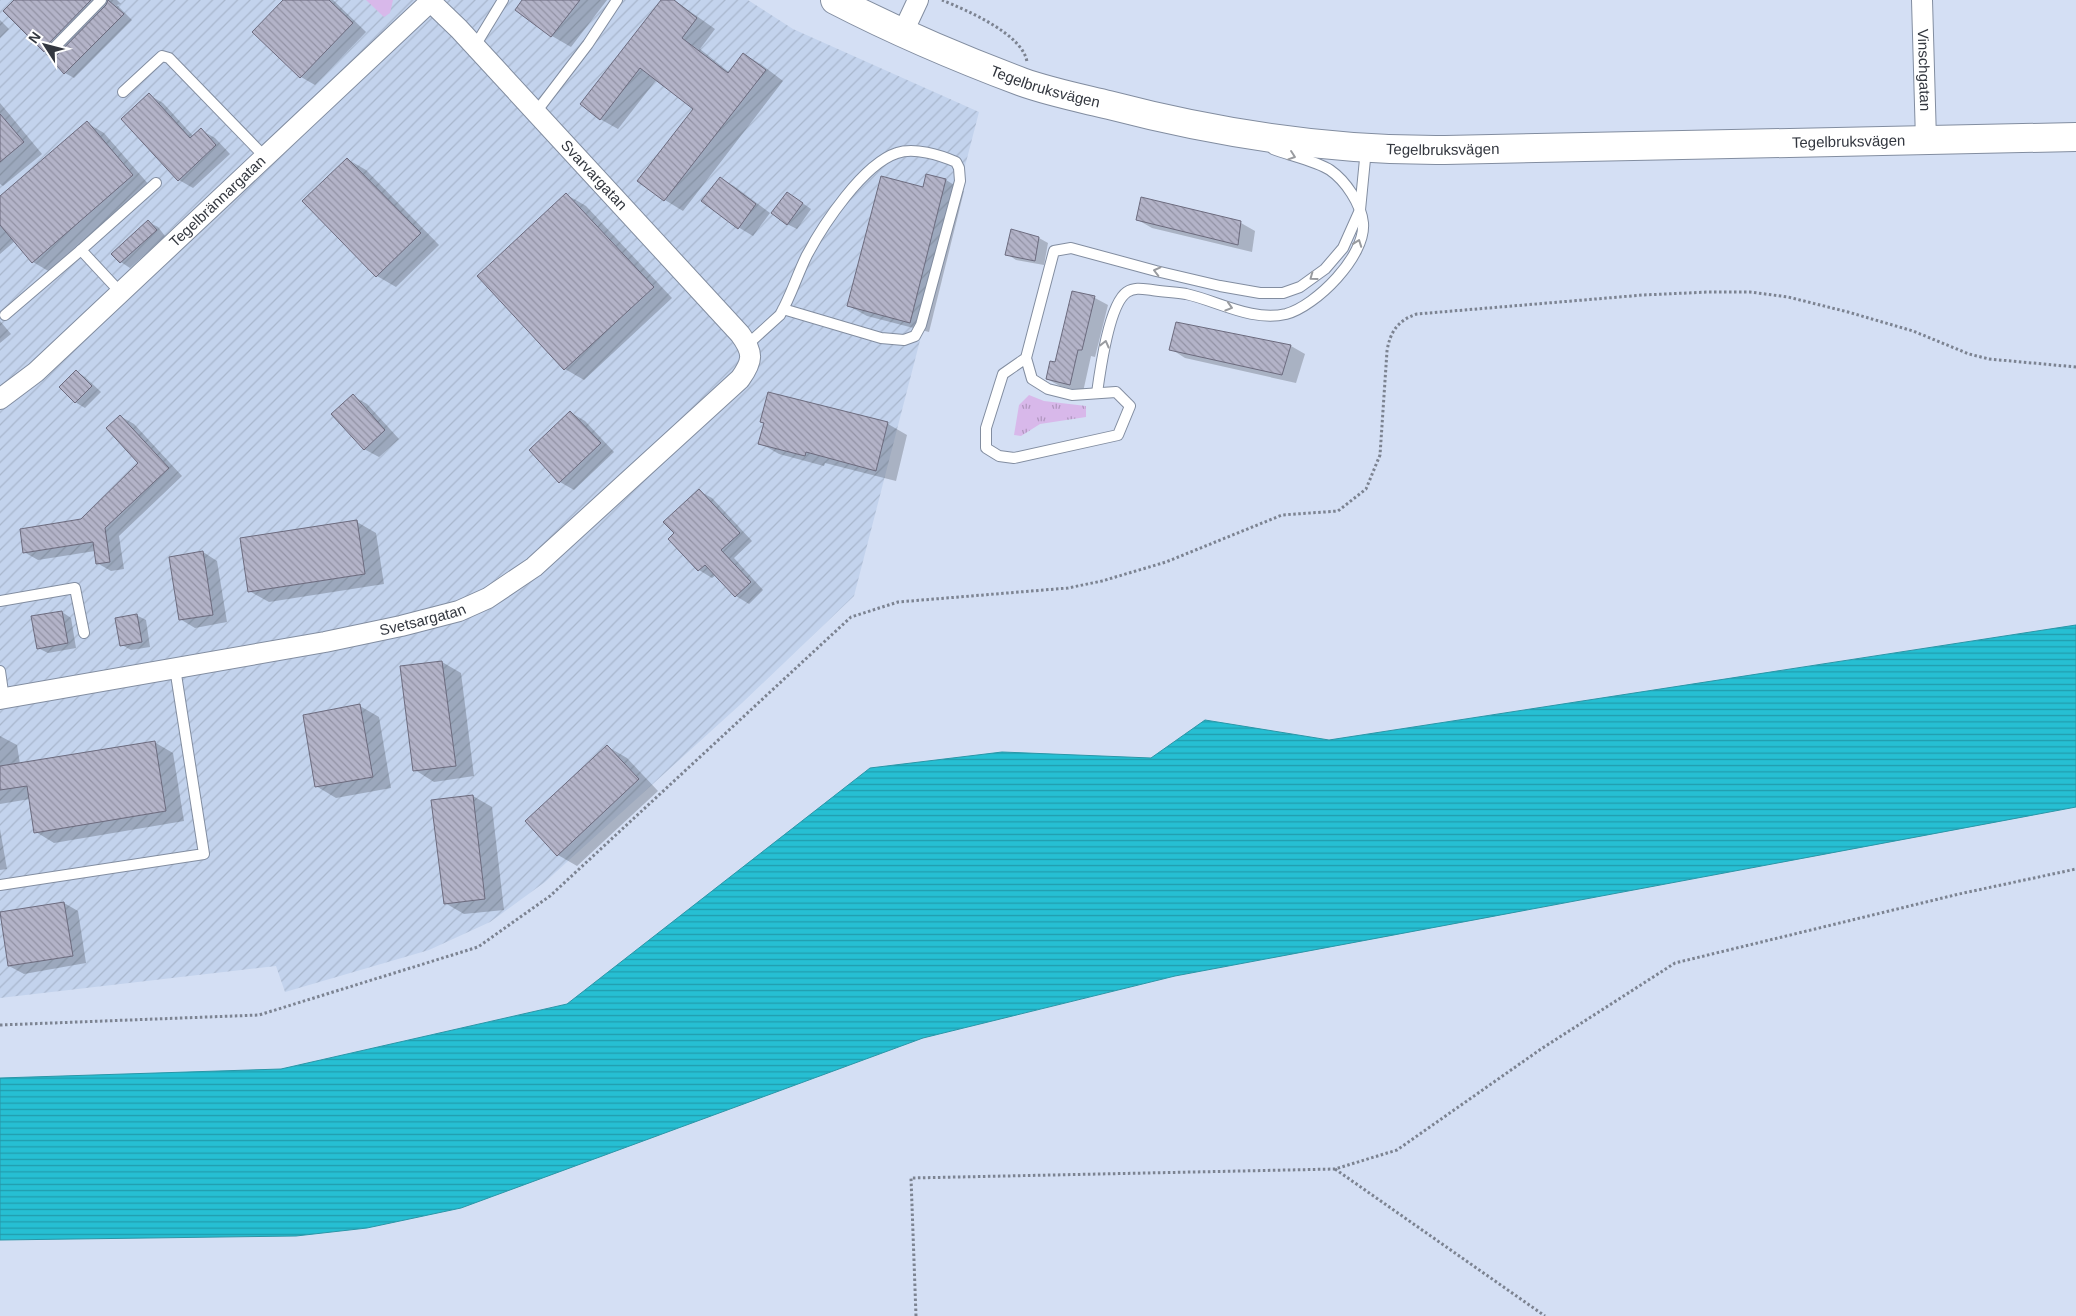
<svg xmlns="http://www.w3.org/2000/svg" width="2076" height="1316" font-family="Arial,sans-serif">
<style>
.industrial{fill:url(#industrial-furrows)}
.grass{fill:url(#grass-tufts)}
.water{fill:url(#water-rules);stroke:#2a96a7}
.shadow{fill:#0003}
.building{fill:url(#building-back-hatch);stroke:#6c6b7e}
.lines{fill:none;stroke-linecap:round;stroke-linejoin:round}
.lane-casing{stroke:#828da0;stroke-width:12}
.street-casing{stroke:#828da0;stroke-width:22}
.secondary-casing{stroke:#828da0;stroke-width:30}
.path{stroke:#7c8391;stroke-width:3;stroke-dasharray:2.5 2.5;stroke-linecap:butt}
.lane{stroke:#fff;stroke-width:10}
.street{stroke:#fff;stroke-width:20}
.secondary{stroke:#fff;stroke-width:28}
.oneway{stroke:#999b9f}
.labels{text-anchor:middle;stroke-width:4;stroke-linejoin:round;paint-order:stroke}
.street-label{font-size:15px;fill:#33373f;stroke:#fff}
</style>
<defs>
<pattern id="industrial-furrows" width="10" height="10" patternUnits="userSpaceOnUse" patternTransform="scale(1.25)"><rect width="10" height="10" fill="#c3d3ed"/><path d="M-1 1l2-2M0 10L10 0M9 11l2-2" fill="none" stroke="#a8b6cc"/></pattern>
<pattern id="grass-tufts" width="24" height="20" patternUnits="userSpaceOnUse" patternTransform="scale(1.25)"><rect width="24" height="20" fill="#d8b8ea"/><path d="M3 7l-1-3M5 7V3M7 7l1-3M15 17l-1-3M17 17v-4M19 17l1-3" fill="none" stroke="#b096bf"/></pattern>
<pattern id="water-rules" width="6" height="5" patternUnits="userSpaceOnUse" patternTransform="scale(1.25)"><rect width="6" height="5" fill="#26bfd3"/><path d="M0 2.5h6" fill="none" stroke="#219cad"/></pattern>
<pattern id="building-back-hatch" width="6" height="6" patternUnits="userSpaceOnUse" patternTransform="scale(1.25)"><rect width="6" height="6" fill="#b3b3c8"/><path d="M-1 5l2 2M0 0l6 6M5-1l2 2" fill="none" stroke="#9292a4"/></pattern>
</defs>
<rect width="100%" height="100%" fill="#d4dff4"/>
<!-- industrial -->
<polygon class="industrial" points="0,0 748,0 793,29 979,112 854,596 742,703 545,882 490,922 429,950 285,992 276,966 0,998"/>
<!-- grass -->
<g class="grass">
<polygon points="366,0 393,0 390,13 384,17"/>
<polygon points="1029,395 1044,401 1086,406 1086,417 1040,424 1021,436 1014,435 1019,405"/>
</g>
<!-- water -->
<polygon class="water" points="2076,625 2076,807 1175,976 923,1038 461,1208 367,1228 296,1236 0,1240 0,1078 281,1069 567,1004 870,768 1002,752 1151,758 1205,720 1329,740"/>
<!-- shadow -->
<g class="shadow">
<polygon points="16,0 117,0 121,4 117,5 132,20 74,78 65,73 52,58 56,57 45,51 5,11"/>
<polygon points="284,0 333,0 366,32 315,85 301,77"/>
<polygon points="524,0 607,0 571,47 552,36 517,10"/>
<polygon points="662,0 674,0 715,29 700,49 730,73 744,54 762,65 783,81 683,211 665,200 639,180 695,109 657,79 618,129 600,119"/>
<polygon points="0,20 9,29 0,38"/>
<polygon points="149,95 163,103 194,137 201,130 215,138 230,154 193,188 179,180"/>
<polygon points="0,103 42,154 3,186 0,184"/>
<polygon points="87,123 104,133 150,186 50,272 33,262 15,241 0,254 0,198"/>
<polygon points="347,159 366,170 439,245 396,287 377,276"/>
<polygon points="720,178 734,186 770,213 753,236 738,227"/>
<polygon points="946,180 964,191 929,332 867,316 849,306 924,188"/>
<polygon points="788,193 811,209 797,229 787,224"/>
<polygon points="567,195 586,206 672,298 584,380 565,369"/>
<polygon points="1138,220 1241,223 1255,231 1252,252 1152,228"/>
<polygon points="148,222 158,227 165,236 130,268 121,262 113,254"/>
<polygon points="1012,231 1039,238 1048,243 1044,265 1016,260 1007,254"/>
<polygon points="1073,292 1095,298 1108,305 1095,357 1091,356 1083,392 1060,386 1047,379 1056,364"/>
<polygon points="0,321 11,334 0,343"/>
<polygon points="1291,346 1305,354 1296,383 1185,358 1171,349"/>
<polygon points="76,371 85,377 101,392 85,408 75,402"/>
<polygon points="768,393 888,424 907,435 896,481 825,463 824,466 779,454 760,443 765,423"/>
<polygon points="353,396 367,404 399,439 379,457 364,449"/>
<polygon points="570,412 585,421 614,452 574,490 560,482"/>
<polygon points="120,416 134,424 182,476 119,536 124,569 111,571 97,563 95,551 38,560 24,552 82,520 140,463"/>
<polygon points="699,491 712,498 752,541 734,558 763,590 749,604 736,596 716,575 712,578 699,570 670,539 676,533"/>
<polygon points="357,522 376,533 384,584 269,602 249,591"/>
<polygon points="203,552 217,561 227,622 195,628 180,619"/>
<polygon points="62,612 71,618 76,648 48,653 38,648"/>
<polygon points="136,615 146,620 150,647 131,650 122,645"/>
<polygon points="442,662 461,673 474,776 434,782 415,770"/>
<polygon points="360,706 379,717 391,788 336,798 316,786"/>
<polygon points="0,736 17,745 20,764 154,742 173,753 184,821 54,843 36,832 30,799 0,804"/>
<polygon points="608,747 627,758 658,791 577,866 558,855"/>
<polygon points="473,796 492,807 504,910 464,914 445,903"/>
<polygon points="0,829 7,869 0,870"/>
<polygon points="64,903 78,911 86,963 24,974 9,966"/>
</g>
<!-- building -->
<g class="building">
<polygon points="14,0 91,0 46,46 44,52 3,11"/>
<polygon points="108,0 124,14 64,74 50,58 56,56 106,5"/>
<polygon points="283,0 329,0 353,23 300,78 252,32"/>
<polygon points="522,0 580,0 551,37 515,10"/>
<polygon points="661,0 674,0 697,18 682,38 728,73 743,53 766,70 664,201 637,181 693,109 640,68 600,120 580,104"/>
<polygon points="149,93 190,138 201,128 216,145 178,181 121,119"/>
<polygon points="0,114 24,142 0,162"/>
<polygon points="87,121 133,175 32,263 0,225 0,196"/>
<polygon points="347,158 421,233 376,277 302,201"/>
<polygon points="926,174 946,179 910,323 847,306 881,176 923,187"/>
<polygon points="720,177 756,204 738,229 701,201"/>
<polygon points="787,192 803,203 787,225 771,213"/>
<polygon points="566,193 654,287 564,370 477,276"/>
<polygon points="1141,197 1241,221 1238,245 1136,220"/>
<polygon points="148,220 157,230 120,263 111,254"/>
<polygon points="1011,229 1039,237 1035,261 1005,255"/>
<polygon points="1072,291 1095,296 1082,350 1078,350 1070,385 1046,379 1050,361 1055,362"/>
<polygon points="1176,322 1291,345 1282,375 1169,350"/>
<polygon points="76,370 92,386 75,403 59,387"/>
<polygon points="768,392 888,422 876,471 806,452 805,456 758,444 764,423 760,422"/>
<polygon points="353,394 385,430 364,450 331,414"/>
<polygon points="570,411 601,443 559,483 529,450"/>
<polygon points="120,415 169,468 105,528 110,562 96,564 93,542 23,553 20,529 81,519 138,463 106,428"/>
<polygon points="699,489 740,533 721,550 751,582 735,597 705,565 698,571 668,539 674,533 663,522"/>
<polygon points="357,520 365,574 248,592 240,538"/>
<polygon points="203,551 213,615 179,620 169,557"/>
<polygon points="62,611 68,643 37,649 31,616"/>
<polygon points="137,614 142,642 120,646 115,618"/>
<polygon points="442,661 456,766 413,771 400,666"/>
<polygon points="360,704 373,777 315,787 303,715"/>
<polygon points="155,741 166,811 34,833 27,786 0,790 0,766"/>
<polygon points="607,745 639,779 557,856 525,821"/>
<polygon points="473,795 485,899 444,904 431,800"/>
<polygon points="64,902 73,956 8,966 0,912"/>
</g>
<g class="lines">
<defs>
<g id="lane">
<polyline points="475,46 503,0"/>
<polyline points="51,51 101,0"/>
<polyline points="123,92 162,56 169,58 265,157"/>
<polyline points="536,112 588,44 617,0"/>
<polyline points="121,293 81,250 156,183"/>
<polyline points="5,315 81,250"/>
<path d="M748,344L780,315C791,296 797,275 807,255C823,225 863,164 897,153C914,147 940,155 956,162L959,168L960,181L921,325L915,336L904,340L881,338L783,309"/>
<polyline points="1026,358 1003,374 986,428 986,448 999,456 1014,458 1118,435 1130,406 1116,392 1072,395 1048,389 1032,379 1026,358 1054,251 1071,248 1156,271 1220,286 1260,293 1283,293 1300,287 1325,269 1343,248 1360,210 1366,149"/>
<path d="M1097,393C1100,371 1109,304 1127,292C1135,287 1143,289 1152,290C1163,292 1175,292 1186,294C1218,301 1252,322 1286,314C1316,306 1366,256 1363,223C1361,204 1346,181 1330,170C1317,161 1288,155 1273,149"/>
<polyline points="0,601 75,588 84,633"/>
<polyline points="0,671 4,699"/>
<polyline points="0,885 204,854 175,668"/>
</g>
<g id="street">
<path id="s1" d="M1922,0L1926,140"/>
<polyline points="903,32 918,0"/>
<path id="s2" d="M0,399L36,372L432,0"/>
<path id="s3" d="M0,699L325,642L401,626L459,611L488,598L534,567L740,379C753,361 754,353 740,334L459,29L429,0"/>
</g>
<g id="secondary">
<path id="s4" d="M835,0C895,31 958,58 1022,82C1050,92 1080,98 1109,105C1220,134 1331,151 1445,150L2076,137"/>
</g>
</defs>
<!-- lane casing -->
<use href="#lane" class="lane-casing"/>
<!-- street casing -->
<use href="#street" class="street-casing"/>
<!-- secondary casing -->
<use href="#secondary" class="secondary-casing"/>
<!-- path -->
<g class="path">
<path d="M942,0C966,10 1023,34 1027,62"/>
<path d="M0,1025L259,1015L478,947L550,896L851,617L898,602L1068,588L1102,581L1166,562L1282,515L1338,511L1366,489L1380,455L1387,351C1390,332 1398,320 1417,314L1643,295L1709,292H1750L1788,297L1848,312L1913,331L1969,354L1989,359L2076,367"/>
<polyline points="1335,1169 1545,1316"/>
<polyline points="916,1316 911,1178 1335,1169 1397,1150 1541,1049 1675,963 1959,894 2076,869"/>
</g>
<!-- lane -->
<use href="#lane" class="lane"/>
<!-- street -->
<use href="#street" class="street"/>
<!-- secondary -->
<use href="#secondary" class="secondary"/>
</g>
<!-- one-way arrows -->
<defs><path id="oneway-chevron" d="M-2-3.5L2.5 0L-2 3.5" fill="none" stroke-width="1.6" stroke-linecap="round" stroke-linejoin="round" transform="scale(1.25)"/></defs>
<g class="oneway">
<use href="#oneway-chevron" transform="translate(1292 156) rotate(19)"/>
<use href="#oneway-chevron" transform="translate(1358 243) rotate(-70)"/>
<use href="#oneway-chevron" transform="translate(1157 271) rotate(-166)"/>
<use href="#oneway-chevron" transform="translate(1313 277) rotate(144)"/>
<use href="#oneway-chevron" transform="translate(1229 307) rotate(17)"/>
<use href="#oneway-chevron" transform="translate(1105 344) rotate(-76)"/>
</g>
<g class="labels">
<!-- street labels -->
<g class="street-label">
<text dy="5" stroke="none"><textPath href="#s1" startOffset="70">Vinschgatan</textPath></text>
<text dy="5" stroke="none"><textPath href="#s4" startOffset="228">Tegelbruksvägen</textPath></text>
<text dy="5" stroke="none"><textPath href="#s4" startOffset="1038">Tegelbruksvägen</textPath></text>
<text dy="5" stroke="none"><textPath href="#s4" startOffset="632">Tegelbruksvägen</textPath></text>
<text transform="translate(594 175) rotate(47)" y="5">Svarvargatan</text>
<text dy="5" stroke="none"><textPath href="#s2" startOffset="294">Tegelbrännargatan</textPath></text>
<text dy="5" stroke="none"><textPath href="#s3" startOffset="430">Svetsargatan</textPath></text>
</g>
</g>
<!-- north arrow -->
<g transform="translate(45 45) rotate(306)" stroke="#ffffff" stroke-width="4" paint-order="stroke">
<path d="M0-4L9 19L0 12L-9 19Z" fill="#33373f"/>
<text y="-8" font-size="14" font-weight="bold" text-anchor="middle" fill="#33373f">N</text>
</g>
</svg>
